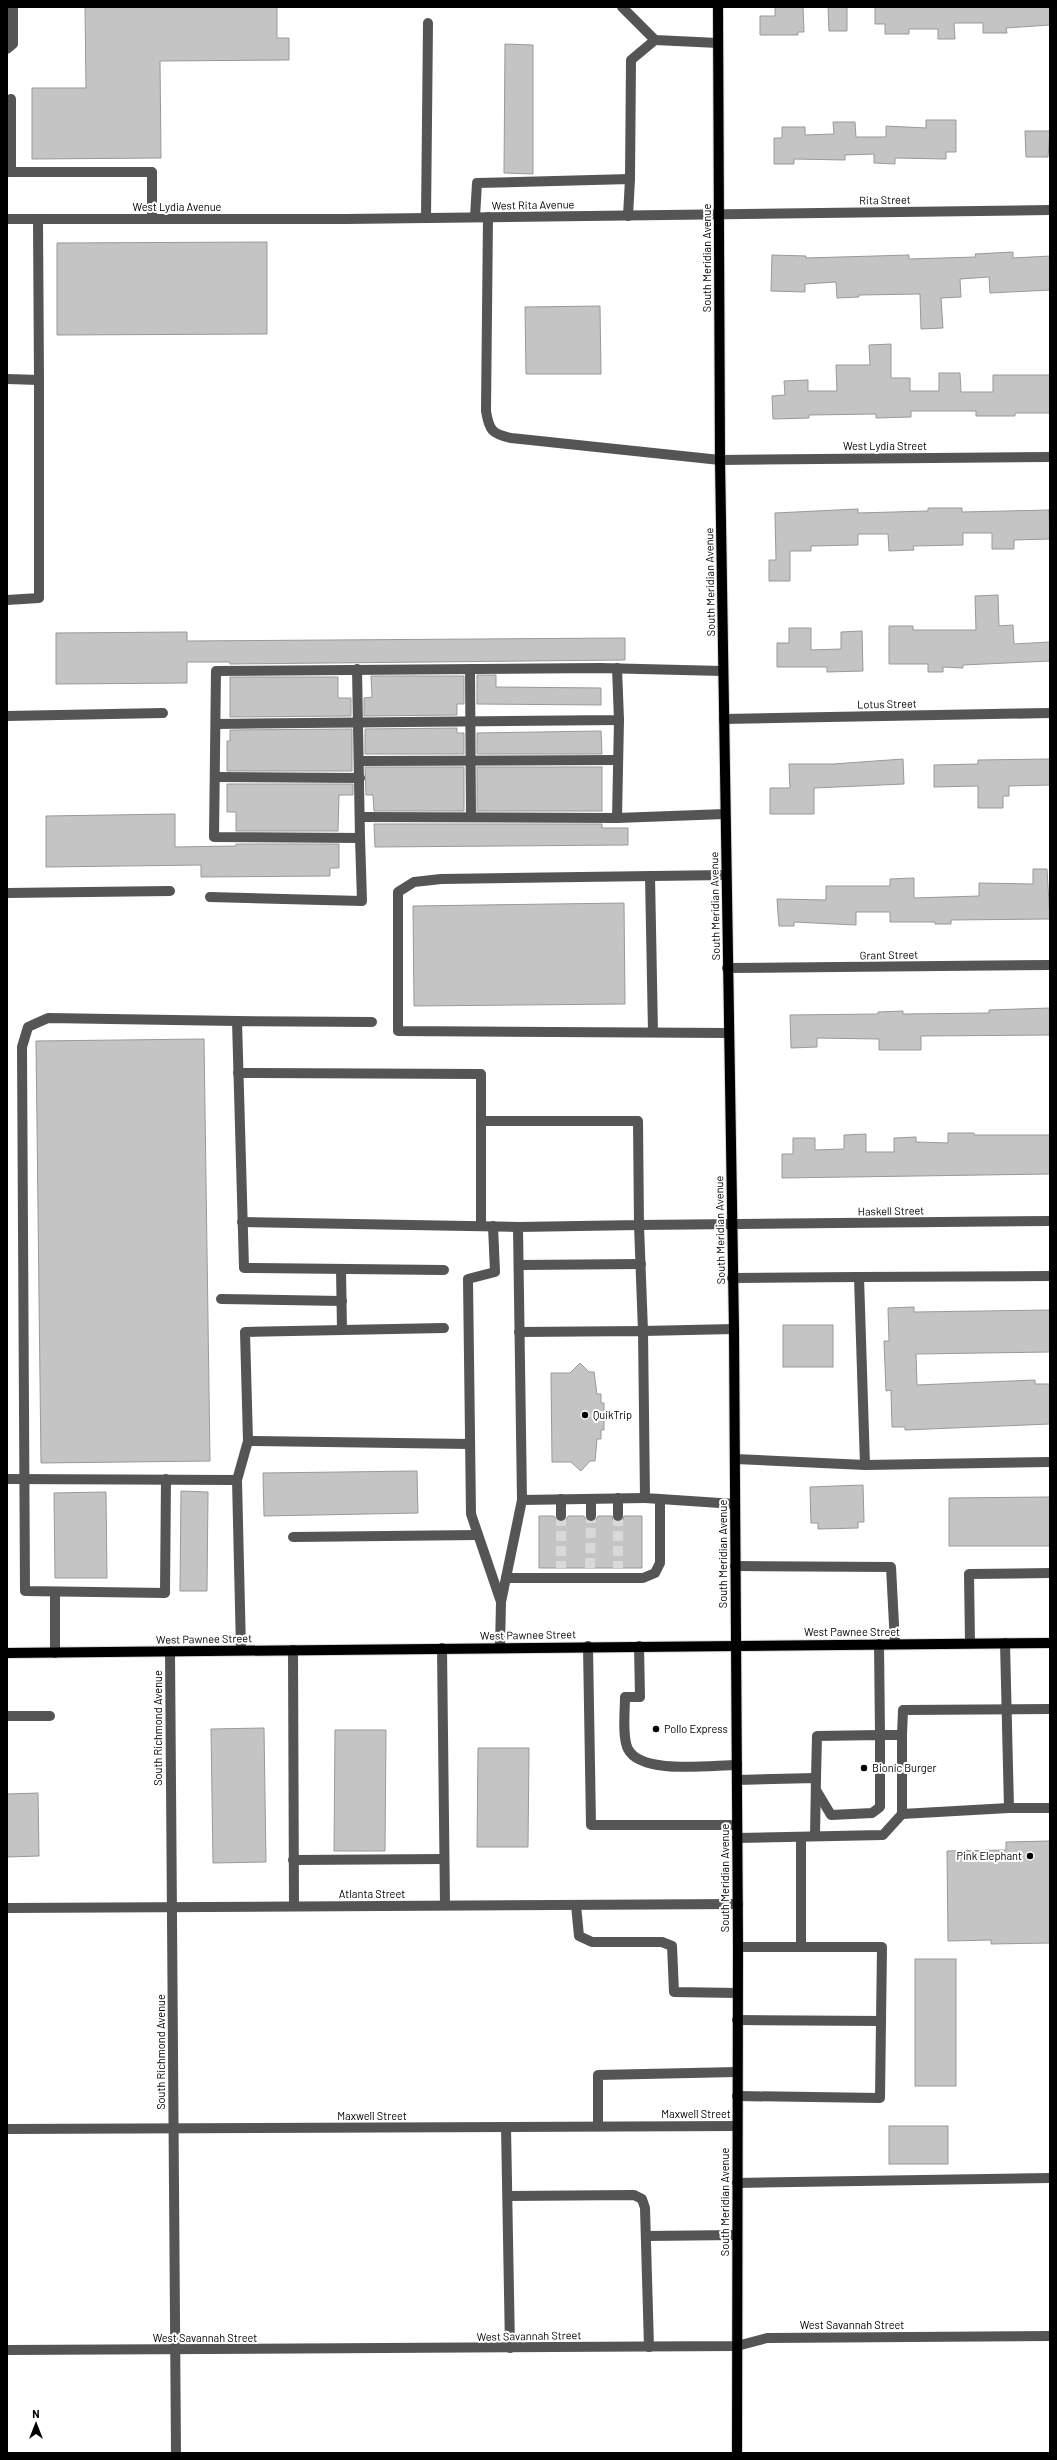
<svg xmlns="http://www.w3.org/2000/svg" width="1057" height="2460" font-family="Barlow,sans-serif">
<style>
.building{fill:#c4c4c4;stroke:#999}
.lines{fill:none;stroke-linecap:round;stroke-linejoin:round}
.minor-tunnel{stroke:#d9d9d9;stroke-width:10;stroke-dasharray:10 5;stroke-linecap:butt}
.major-casing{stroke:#dbdbdb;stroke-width:12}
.minor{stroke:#555;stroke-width:10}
.major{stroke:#000;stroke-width:10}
.poi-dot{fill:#000;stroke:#fff;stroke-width:1.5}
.labels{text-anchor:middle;stroke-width:4;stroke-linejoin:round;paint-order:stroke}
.street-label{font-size:11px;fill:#000;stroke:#fff}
.poi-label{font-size:11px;fill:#000;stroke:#fff;text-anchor:start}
</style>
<rect width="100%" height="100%" fill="#fff"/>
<!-- building -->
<g class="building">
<polygon points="85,7 277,7 277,38 289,38 289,60 160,61 161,158 32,159 32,88 86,88"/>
<polygon points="775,7 803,7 804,32 798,32 798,35 760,35 760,16 775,16"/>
<polygon points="828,7 847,7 847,31 829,31"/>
<polygon points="875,7 1050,7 1050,25 1006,28 1007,33 983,33 983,23 954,23 955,39 938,39 938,29 909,29 909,34 885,34 885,24 875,24"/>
<polygon points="505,44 533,45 533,174 504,173"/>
<polygon points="926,120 956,120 956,152 946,152 946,159 895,158 895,164 874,163 874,154 845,155 845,160 794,159 794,164 774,164 774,138 782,138 782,127 805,127 805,135 834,134 833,122 855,122 856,137 886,137 886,126 926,128"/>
<polygon points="1025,131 1050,131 1048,157 1026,157"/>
<polygon points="267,242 267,334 57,335 57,243"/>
<polygon points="1013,252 1013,258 1050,256 1050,290 990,293 989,277 960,279 961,297 941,298 943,328 921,329 920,294 859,295 859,297 837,298 836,282 805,284 805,292 771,291 772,255 806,256 806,258 909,255 909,259 976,257 975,254"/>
<polygon points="600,306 601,374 526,374 525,307"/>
<polygon points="891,344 891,378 910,378 910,391 939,391 939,373 960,373 961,392 993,392 993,375 1050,375 1050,413 1015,413 1015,416 976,416 976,411 911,411 911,417 876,418 876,414 809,415 809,418 773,419 772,396 785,395 784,381 808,380 808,391 837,391 836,365 870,365 869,345"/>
<polygon points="928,508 962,508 962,512 1049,510 1050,539 1014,540 1014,549 992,549 992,533 963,533 963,545 913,546 914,550 889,551 888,534 858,534 858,545 811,546 811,551 790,551 790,581 769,581 769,560 776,560 775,513 858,509 858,513 928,511"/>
<polygon points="998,595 999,626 1013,625 1014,644 1050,642 1050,661 963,665 963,668 943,667 943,672 928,672 928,664 889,664 889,626 913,626 913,630 976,630 975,596"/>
<polygon points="789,628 811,628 811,650 841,649 841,632 862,631 863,671 827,672 827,667 777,667 777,643 789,643"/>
<polygon points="187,632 187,641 625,638 625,660 230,664 230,662 187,662 187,683 56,684 56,633"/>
<polygon points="477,675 496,675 496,687 601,688 601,705 477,704"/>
<polygon points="371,676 464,676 464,704 457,704 457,715 364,716 364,698 372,697"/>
<polygon points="230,677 338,677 338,698 351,698 351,716 230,717"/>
<polygon points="457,728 457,733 464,733 464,754 365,754 365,729"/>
<polygon points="352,729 352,771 227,771 227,741 230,741 230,730"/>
<polygon points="601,731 602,754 477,754 477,733"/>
<polygon points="903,759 904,784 814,788 814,814 770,814 770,788 790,788 789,764 833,764"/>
<polygon points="1050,759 1050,785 1009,786 1009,796 1003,796 1003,808 978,808 978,786 934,787 934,765 978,764 978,760"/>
<polygon points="365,767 464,767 464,811 374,811 373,795 366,795"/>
<rect x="477" y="767" width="125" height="44"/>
<polygon points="227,784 353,784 353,795 339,795 338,831 236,831 236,812 227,812"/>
<polygon points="175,814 175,847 236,846 236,844 339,844 339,868 330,868 330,876 201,877 201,865 46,867 46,816"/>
<polygon points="374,824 602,824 602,828 628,828 628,845 375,847"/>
<polygon points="1033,869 1047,869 1050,919 951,920 951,924 935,924 935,922 890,922 890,912 856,912 856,925 794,922 794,926 779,926 777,899 826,900 826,886 890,886 890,879 914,878 914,898 979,896 979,883 1033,884"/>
<polygon points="624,903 625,1004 414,1006 413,906"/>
<polygon points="1050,1008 1050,1035 921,1036 921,1050 879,1050 879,1039 817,1038 817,1047 791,1048 790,1015 878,1014 878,1012 903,1011 903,1014 989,1013 989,1010"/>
<polygon points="204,1039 210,1461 41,1463 36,1041"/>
<polygon points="948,1133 974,1133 974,1135 1050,1135 1050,1174 782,1178 782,1154 793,1154 793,1138 815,1138 815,1150 844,1149 844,1135 866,1134 866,1152 894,1152 894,1138 916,1137 916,1142 948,1143"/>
<polygon points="914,1307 914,1312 1050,1310 1050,1352 916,1354 917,1385 1035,1380 1035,1384 1050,1384 1050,1424 905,1430 905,1427 892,1427 891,1390 886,1391 884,1341 889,1341 888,1308"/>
<rect x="783" y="1325" width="50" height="42"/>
<polygon points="580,1363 589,1372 594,1372 597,1394 601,1394 601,1403 604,1403 604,1430 601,1430 601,1439 597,1439 595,1461 590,1461 581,1471 571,1462 552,1462 551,1373 570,1373"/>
<polygon points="417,1471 418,1513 264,1516 263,1473"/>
<polygon points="863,1485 864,1522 858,1522 858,1528 818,1529 818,1523 811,1523 810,1487"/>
<polygon points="181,1491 208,1492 207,1591 180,1591"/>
<polygon points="106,1492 107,1578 55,1578 54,1493"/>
<polygon points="1050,1497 1050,1546 949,1546 949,1498"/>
<polygon points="539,1516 554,1516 557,1521 561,1522 566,1520 568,1516 584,1516 587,1521 591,1522 596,1520 598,1516 612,1516 613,1520 618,1522 623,1520 624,1516 642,1516 642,1568 539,1568"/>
<polygon points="264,1728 266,1862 213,1863 211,1729"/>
<polygon points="335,1730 386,1730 385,1851 334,1851"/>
<polygon points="478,1748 529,1748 528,1847 477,1847"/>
<polygon points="38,1793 39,1856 7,1857 7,1794"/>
<polygon points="1050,1841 1050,1943 991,1944 991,1940 948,1941 947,1851 1006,1850 1006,1842"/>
<rect x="915" y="1959" width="41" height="127"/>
<rect x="889" y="2126" width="59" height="38"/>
</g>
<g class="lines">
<!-- minor-tunnel -->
<g class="minor-tunnel">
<polyline points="561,1516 561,1568"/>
<polyline points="618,1516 618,1568"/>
<polyline points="590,1568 591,1516"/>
</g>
<defs>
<g id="major">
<polyline points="718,7 720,460 734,1329 738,1947 737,2453"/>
<polyline points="7,1653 1050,1643"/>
</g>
</defs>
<!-- major casing -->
<use href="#major" class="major-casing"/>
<!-- minor -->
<g class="minor">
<polyline points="622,7 655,40 718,43"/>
<polyline points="7,49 13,44 13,7"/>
<polyline points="7,172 152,172 152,219"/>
<polyline points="11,172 11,99"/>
<polyline points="630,179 631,60 655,40"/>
<polyline points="475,217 477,183 630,179 628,216"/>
<path d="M488,217L486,411C489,430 492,434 511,438L720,460L1050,457"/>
<polyline points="426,218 428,23"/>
<polyline points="7,219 346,219 1050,210"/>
<polyline points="7,379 39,380 38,219"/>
<polyline points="7,600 39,598 39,380"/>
<polyline points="357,669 360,838"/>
<polyline points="470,669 471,817"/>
<polyline points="7,716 163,713"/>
<polyline points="724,719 1050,713"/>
<polyline points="216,724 619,720 617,668"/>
<polyline points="359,761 618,760"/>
<polyline points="215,777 360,778"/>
<polyline points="361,817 617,818 619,720"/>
<polyline points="617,818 725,814"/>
<polyline points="726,875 441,879 414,882 398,892 398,1031 728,1033"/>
<polyline points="650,876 653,1032"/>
<polyline points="7,893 170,891"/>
<polyline points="210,897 362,901 360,838 214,837 216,671 600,668 723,671"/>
<polyline points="727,968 1050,965"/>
<polyline points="372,1022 237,1021 244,1268 444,1270"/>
<polyline points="238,1073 481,1074 481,1226"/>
<polyline points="482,1121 638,1121 639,1225 518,1227 522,1500"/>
<polyline points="242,1222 518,1227"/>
<polyline points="493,1226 495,1272 468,1279 471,1514 501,1602"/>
<polyline points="519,1265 641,1264"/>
<polyline points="341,1269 342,1330"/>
<polyline points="732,1278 859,1277"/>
<polyline points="221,1299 342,1301"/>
<polyline points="734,1329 643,1331 639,1225 1050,1221"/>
<polyline points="519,1332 643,1331 645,1498 735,1504"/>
<polyline points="248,1441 470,1444"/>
<polyline points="735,1459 865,1465 1050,1462"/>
<polyline points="865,1465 859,1277 1050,1276"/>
<polyline points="7,1479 237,1480 241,1650"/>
<polyline points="166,1479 165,1593 25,1591 22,1047 28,1027 48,1018 237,1021"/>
<polyline points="237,1480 248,1441 245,1332 444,1328"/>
<polyline points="618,1498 618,1516"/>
<polyline points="561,1499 561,1516"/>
<polyline points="591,1499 591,1516"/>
<polyline points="293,1537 478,1535"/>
<polyline points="735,1566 891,1567 895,1644"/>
<polyline points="506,1578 643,1578 655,1573 660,1563 660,1499"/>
<polyline points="55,1592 55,1653"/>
<polyline points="970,1643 969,1574 1050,1573"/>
<polyline points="1005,1643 1009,1808 1050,1808"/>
<polyline points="588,1646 591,1825 737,1825"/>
<path d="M639,1646L640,1697H625C625,1710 622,1738 628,1749C641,1775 711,1765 737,1765"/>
<polyline points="442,1648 445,1905"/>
<polyline points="500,1648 501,1602 522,1500 645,1498"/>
<polyline points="293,1650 294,1906"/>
<polyline points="170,1651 176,2453"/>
<polyline points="7,1716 50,1716"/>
<polyline points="902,1735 903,1710 1050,1709"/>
<polyline points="737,1780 816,1778 815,1836"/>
<polyline points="816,1790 831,1815 872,1813 880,1807 880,1735 817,1736 816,1778"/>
<polyline points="902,1814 1009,1808"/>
<polyline points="801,1837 801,1947"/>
<polyline points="737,1838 883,1835 902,1814 902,1735 880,1735 879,1644"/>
<polyline points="293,1860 444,1859"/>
<polyline points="576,1905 579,1936 592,1942 662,1942 672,1946 674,1992 737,1993"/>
<polyline points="7,1908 738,1904"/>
<polyline points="737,2020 881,2021 882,1947 738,1947"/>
<polyline points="737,2096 880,2098 881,2021"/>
<polyline points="598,2126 598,2075 737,2072"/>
<polyline points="506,2127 510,2348"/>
<polyline points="7,2129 737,2126"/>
<polyline points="737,2183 1050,2178"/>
<polyline points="508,2196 634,2195 642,2199 645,2208 649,2347"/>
<polyline points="646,2236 737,2235"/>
<polyline points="7,2350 737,2346 767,2338 1050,2336"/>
</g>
<!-- major -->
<use href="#major" class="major"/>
</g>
<!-- markers -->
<g class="poi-dot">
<circle cx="585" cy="1415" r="4"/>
<circle cx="656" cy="1729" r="4"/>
<circle cx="864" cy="1768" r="4"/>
<circle cx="1030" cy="1856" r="4"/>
</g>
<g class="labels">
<!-- street labels -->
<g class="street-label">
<text transform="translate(885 200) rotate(-1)" y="4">Rita Street</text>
<text transform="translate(533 205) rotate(-1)" y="4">West Rita Avenue</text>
<text x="177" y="211">West Lydia Avenue</text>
<text transform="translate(707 258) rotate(-90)" y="4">South Meridian Avenue</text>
<text x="885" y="450">West Lydia Street</text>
<text transform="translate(710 582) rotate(-91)" y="4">South Meridian Avenue</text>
<text transform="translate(887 704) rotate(-1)" y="4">Lotus Street</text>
<text transform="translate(715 906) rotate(-91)" y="4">South Meridian Avenue</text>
<text transform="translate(889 955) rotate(-1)" y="4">Grant Street</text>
<text transform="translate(891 1211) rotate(-1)" y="4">Haskell Street</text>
<text transform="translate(720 1230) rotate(-91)" y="4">South Meridian Avenue</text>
<text transform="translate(723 1554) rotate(-90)" y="4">South Meridian Avenue</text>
<text x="852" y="1636">West Pawnee Street</text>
<text transform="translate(528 1635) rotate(-1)" y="4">West Pawnee Street</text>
<text transform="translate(204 1639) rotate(-1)" y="4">West Pawnee Street</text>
<text transform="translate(158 1728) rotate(-90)" y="4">South Richmond Avenue</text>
<text transform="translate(725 1878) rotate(-90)" y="4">South Meridian Avenue</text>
<text x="372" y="1898">Atlanta Street</text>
<text transform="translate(161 2052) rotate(-90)" y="4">South Richmond Avenue</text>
<text x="696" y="2118">Maxwell Street</text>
<text x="372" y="2120">Maxwell Street</text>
<text transform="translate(725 2202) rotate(-90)" y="4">South Meridian Avenue</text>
<text x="852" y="2329">West Savannah Street</text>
<text transform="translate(529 2336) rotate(-1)" y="4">West Savannah Street</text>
<text x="205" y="2342">West Savannah Street</text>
</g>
<!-- poi labels -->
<g class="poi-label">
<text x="593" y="1419">QuikTrip</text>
<text x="664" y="1733">Pollo Express</text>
<text x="872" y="1772">Bionic Burger</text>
<text x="1022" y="1860" text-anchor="end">Pink Elephant</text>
</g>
</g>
<!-- border -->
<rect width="1057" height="2460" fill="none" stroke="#000000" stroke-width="16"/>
<!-- north arrow -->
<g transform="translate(36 2424)" stroke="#ffffff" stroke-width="3" paint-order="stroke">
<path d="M0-3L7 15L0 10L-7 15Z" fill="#000000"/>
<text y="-6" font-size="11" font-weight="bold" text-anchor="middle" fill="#000000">N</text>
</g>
</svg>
